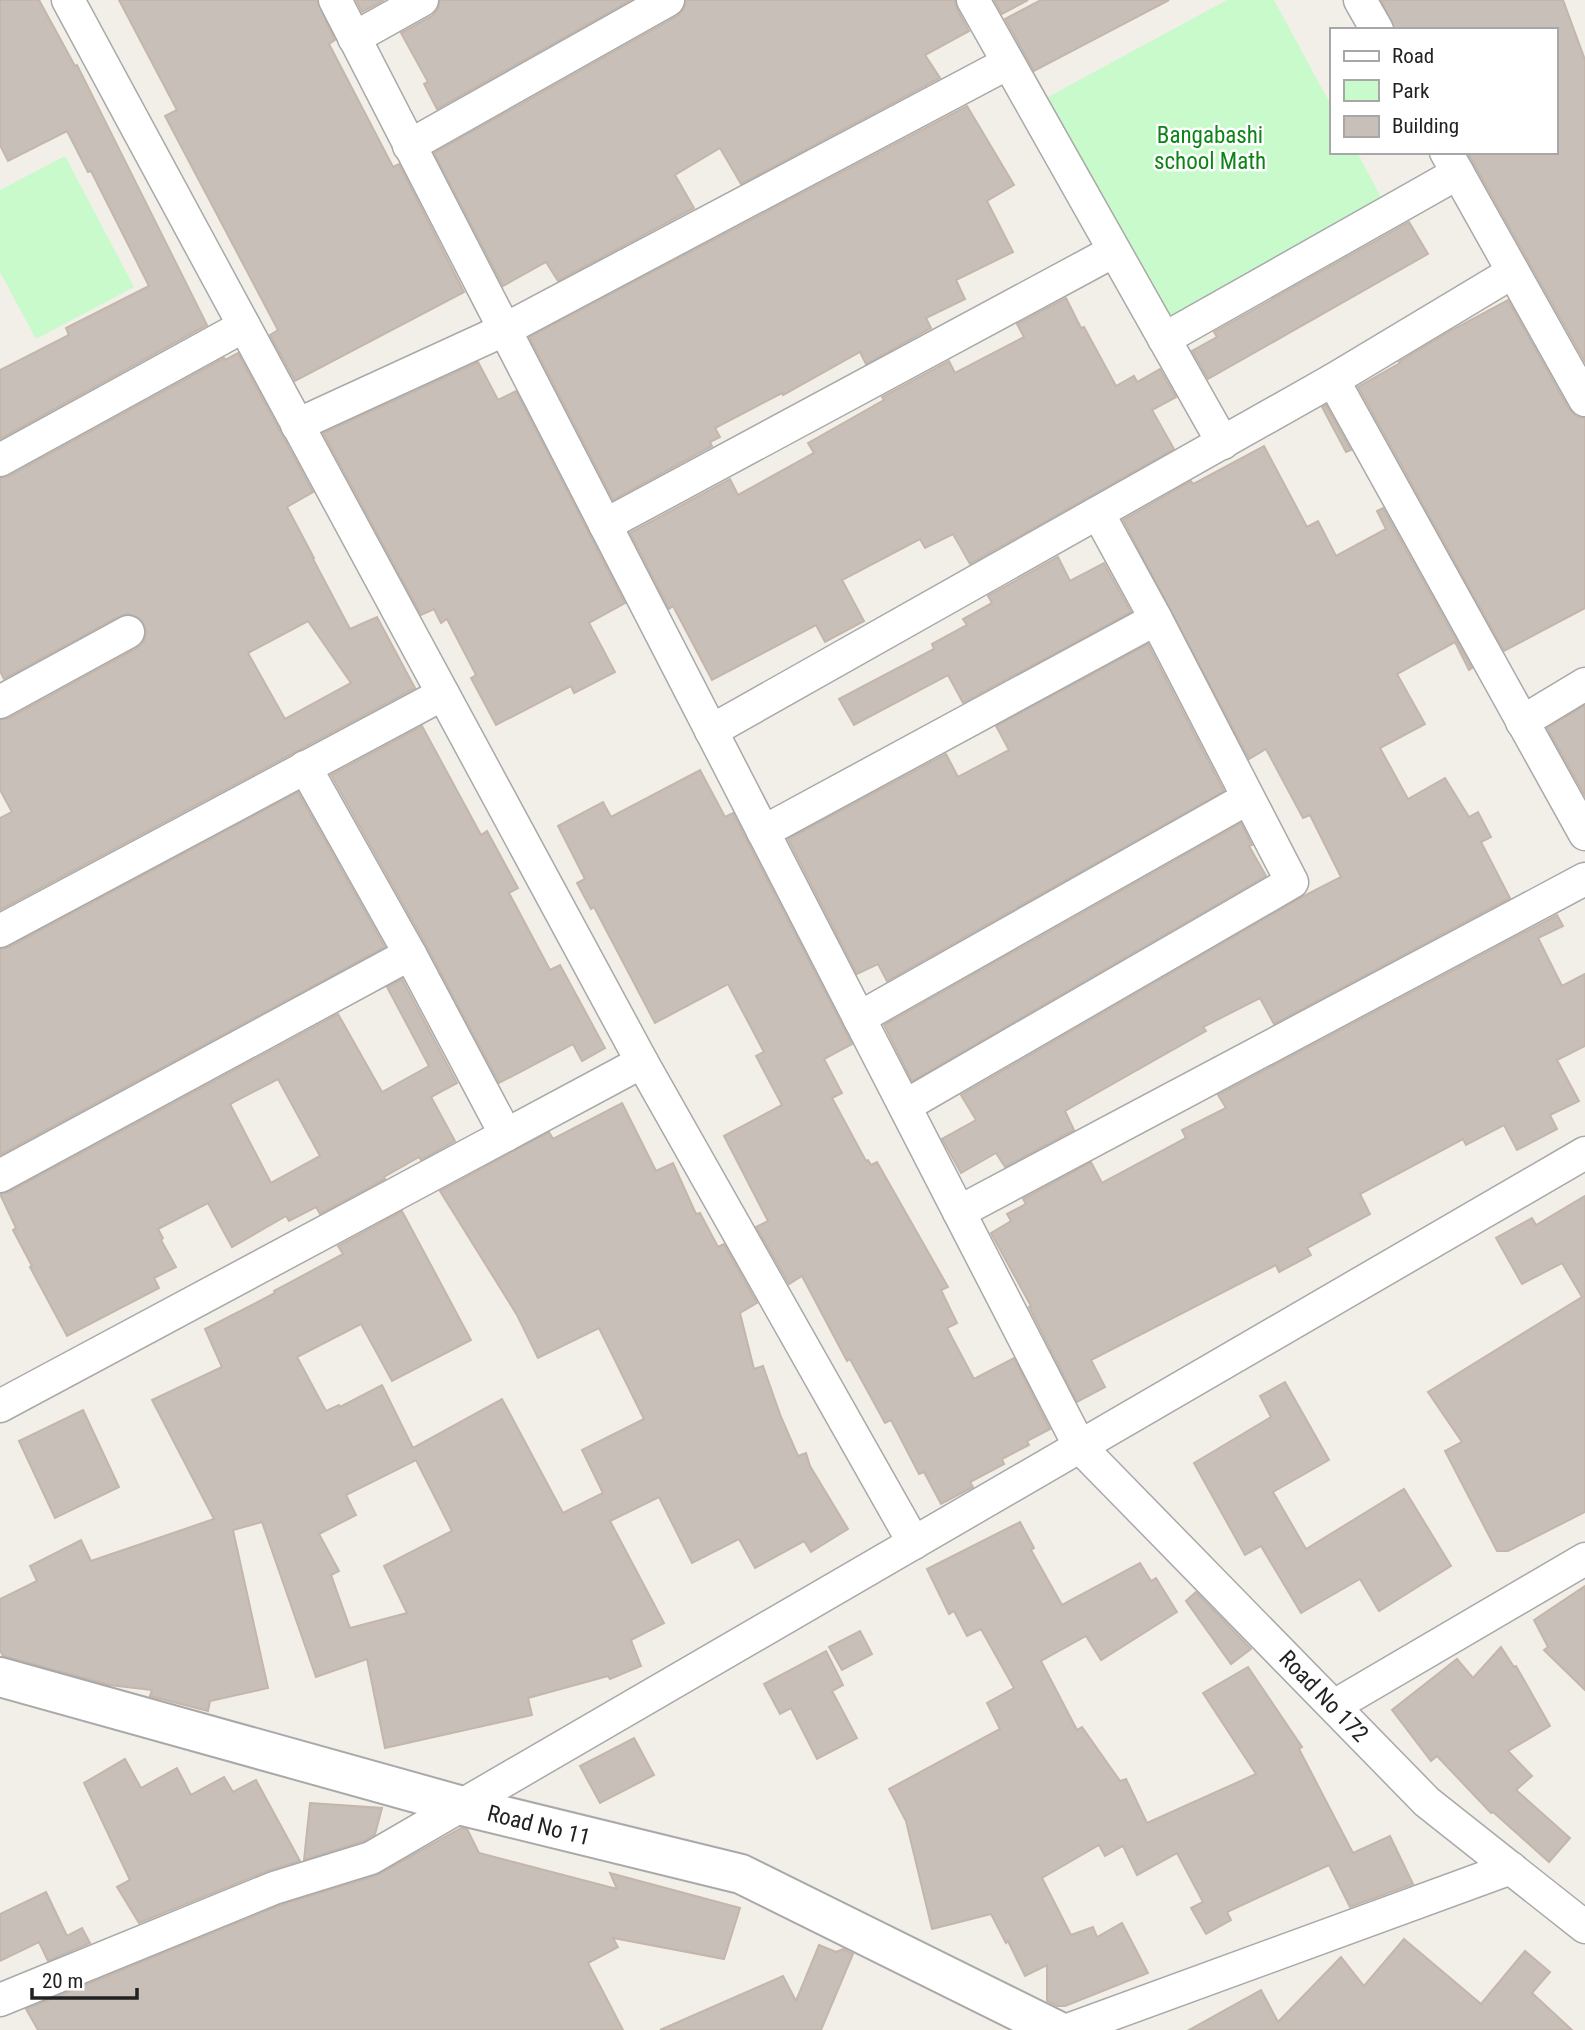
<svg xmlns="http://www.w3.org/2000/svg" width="1585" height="2030" font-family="'Roboto Condensed',sans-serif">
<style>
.park{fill:#c8facc}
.building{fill:#c7bfb8;stroke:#c4b6ab;stroke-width:2;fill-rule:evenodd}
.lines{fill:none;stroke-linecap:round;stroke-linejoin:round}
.minor-casing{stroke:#a9a9a9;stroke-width:35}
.tertiary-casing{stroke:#a9a9a9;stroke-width:42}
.minor{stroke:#fff;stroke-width:32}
.tertiary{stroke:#fff;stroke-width:38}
.labels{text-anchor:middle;stroke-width:5;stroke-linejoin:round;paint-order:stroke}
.park-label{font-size:23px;fill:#0c8416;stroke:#fff}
.street-label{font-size:23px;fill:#222;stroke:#fff}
</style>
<rect width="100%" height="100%" fill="#f2efe9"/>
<!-- park -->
<g class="park">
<polygon points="1227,0 1274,0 1331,105 1331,152 1357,152 1384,203 1166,321 1046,98"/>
<polygon points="65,156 134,287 36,339 0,272 0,190"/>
</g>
<!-- building -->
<g class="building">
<polygon points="0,0 39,0 75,66 77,65 207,325 0,439 0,370 69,335 66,328 149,286 91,171 88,172 67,131 8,161 0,145"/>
<polygon points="119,0 317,0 335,40 329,44 393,167 399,164 464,292 295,381 270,335 278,330 165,116 177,110"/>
<polygon points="356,0 384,0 362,12"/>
<polygon points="440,0 631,0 437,109 424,84 428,82 401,33 432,16 438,9"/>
<polygon points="686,0 955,0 957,9 969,31 925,55 940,78 741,184 720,148 675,175 694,208 558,281 546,262 503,286 434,153 677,16 684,9"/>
<polygon points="994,0 1028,0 1002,14"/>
<polygon points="1041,0 1169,0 1034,71 1005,19"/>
<polygon points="1381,0 1563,0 1585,60 1585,362 1467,152 1555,152 1555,30 1395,30"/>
<polygon points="967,106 1014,185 987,201 1013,252 956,280 965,299 926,318 931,328 866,364 860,352 783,395 782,393 715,428 720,437 710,442 712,446 613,500 529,337"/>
<polygon points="1409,222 1428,254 1208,379 1192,351 1217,337 1214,332"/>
<polygon points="1066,298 1081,328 1084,327 1116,386 1134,376 1137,382 1160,369 1176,397 1152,410 1174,449 970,564 953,534 925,548 920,539 842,580 864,621 825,642 816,625 712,680 673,606 669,609 630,533 730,479 738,495 814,453 808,443 884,400 882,397 949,361 955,373 1024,337 1017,324"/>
<polygon points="1508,300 1569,409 1576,416 1585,418 1585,608 1504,651 1358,387 1400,363 1399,362 1450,331"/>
<path d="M238,353L313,492L287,507L314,558L313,559L350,629L377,617L415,688L0,910V818L12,812L0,790V720L9,718L137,648L144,641L146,632L144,624L138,617L129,614L120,616L4,679L0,671V478L9,476L224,358L225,360ZM308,621L351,683L285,719L248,653Z"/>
<polygon points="478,362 498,400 516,391 625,603 589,623 615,672 574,693 571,686 496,725 471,678 476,675 447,619 441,623 434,609 421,615 323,433"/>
<polygon points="1326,405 1351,450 1346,452 1322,407"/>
<polygon points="1264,446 1307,527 1318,521 1336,556 1386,529 1377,511 1383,508 1472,668 1469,670 1455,642 1397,674 1425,724 1380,748 1408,799 1445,778 1469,817 1478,812 1491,837 1481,842 1510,898 1274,1024 1260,998 1203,1027 1206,1031 1065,1111 1074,1130 1005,1167 996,1153 961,1173 942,1139 976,1120 961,1095 1302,897 1341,877 1310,815 1303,818 1266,749 1249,759 1123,520 1191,481 1193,484 1199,481"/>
<polygon points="1058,557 1070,581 1104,563 1131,612 963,703 948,675 854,725 839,699 934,649 932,644 967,625 963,619 992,603 988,596"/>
<polygon points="1148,644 1224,791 887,981 878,964 857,974 788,839 946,754 958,777 1009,750 996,726"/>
<polygon points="1585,705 1585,796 1547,728"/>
<polygon points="422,726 481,835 487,831 518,888 509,893 550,970 560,965 605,1048 582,1061 573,1044 499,1083 426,945 331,775"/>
<polygon points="700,770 725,817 733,813 852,1044 824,1059 842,1093 832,1098 866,1161 868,1160 871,1165 877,1162 948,1287 941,1290 957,1323 947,1328 974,1379 1014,1358 1050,1429 1027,1441 1029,1445 1002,1459 1004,1464 970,1482 973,1487 941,1504 924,1472 919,1474 891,1420 885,1423 850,1359 847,1361 802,1276 789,1284 756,1227 768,1221 724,1136 782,1105 756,1056 764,1052 728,984 655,1023 594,907 591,909 577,883 585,879 558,826 603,802 611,817"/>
<polygon points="298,792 385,947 0,1155 0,949 9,947"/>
<polygon points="1241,823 1252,845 1249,846 1266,876 912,1081 884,1025"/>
<polygon points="1557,915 1563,926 1538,938 1562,986 1585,974 1585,1046 1557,1060 1579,1101 1550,1115 1557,1129 1517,1150 1504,1125 1466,1145 1463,1139 1360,1194 1370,1214 1307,1248 1311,1255 1279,1272 1276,1265 1091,1360 1105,1387 1077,1402 1029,1307 1031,1306 991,1233 1011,1221 1007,1214 1026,1204 1023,1199 1091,1162 1102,1183 1186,1138 1182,1130 1226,1108 1218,1095"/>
<path d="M402,979L457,1083L431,1097L455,1141L421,1160L419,1157L384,1177L385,1179L320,1214L316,1207L289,1221L286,1216L232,1247L208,1203L158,1229L163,1238L161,1240L176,1267L154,1278L159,1288L67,1336L30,1267L32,1266L13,1230L16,1228L0,1194L9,1192L338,1014L382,1092L429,1066L387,987ZM278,1079L320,1156L271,1183L230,1104Z"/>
<path d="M622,1103L656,1171L673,1163L696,1214L700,1213L718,1247L724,1244L757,1303L740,1313L754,1369L763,1366L781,1417L798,1456L806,1453L810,1466L848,1529L811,1552L804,1541L755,1568L739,1539L692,1563L659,1497L610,1521L664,1623L631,1640L641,1666L610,1679L608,1676L528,1698L532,1715L385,1748L367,1659L316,1677L262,1522L233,1530L268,1688L210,1701L208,1711L150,1696L152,1690L109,1685L3,1656L0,1650V1599L37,1581L30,1566L81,1540L91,1561L214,1519L152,1400L222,1367L205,1329L275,1293L274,1291L343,1254L338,1246L402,1211L471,1340L392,1381L361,1324L297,1357L326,1411L339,1405L340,1407L382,1385L413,1448L502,1399L563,1513L603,1493L582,1450L644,1419L599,1328L538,1358L517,1315L440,1191L549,1132L553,1139ZM416,1460L452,1531L384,1566L407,1613L350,1628L331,1575L339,1571L319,1534L356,1515L346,1495Z"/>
<polygon points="1585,1196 1585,1512 1508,1551 1497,1551 1445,1451 1462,1442 1428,1392 1582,1297 1562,1263 1522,1284 1496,1238 1532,1218 1536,1225"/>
<polygon points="1285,1382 1329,1460 1273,1492 1306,1549 1404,1489 1451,1566 1379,1611 1360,1579 1301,1613 1261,1546 1245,1555 1194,1463 1271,1417 1260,1396"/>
<polygon points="83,1410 119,1487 55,1518 19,1441"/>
<polygon points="1020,1522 1034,1548 1031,1550 1062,1605 1140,1563 1151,1581 1156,1578 1177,1612 1101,1660 1086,1636 1041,1661 1077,1730 1082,1727 1120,1781 1126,1779 1147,1823 1256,1774 1203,1693 1248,1667 1302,1747 1299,1749 1353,1853 1390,1836 1413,1884 1350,1907 1329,1865 1227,1912 1231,1920 1206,1934 1191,1908 1203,1902 1177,1853 1137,1875 1123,1846 1105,1856 1099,1845 1042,1878 1071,1935 1093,1927 1097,1937 1122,1923 1148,1973 1065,2006 1057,2006 1047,2001 1047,1965 1025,1976 1008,1941 1006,1943 991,1914 932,1929 906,1821 889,1789 1000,1729 987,1703 1014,1688 981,1629 967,1636 954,1611 949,1614 927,1569"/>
<polygon points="1585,1586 1585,1690 1544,1650 1548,1647 1534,1620"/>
<polygon points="1196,1592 1251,1649 1231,1664 1186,1601"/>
<polygon points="860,1631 872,1654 842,1670 829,1647"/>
<polygon points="1501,1647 1514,1667 1516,1666 1550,1726 1508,1751 1532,1776 1516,1790 1570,1838 1549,1862 1493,1812 1491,1813 1437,1756 1431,1761 1392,1710 1457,1659 1473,1678"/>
<polygon points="826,1651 843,1685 832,1691 857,1738 817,1759 791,1708 780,1714 764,1684"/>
<polygon points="634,1738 654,1775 600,1803 580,1766"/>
<polygon points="125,1759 141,1788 177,1768 191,1795 224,1777 233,1792 256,1780 300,1861 267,1871 139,1923 117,1887 130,1880 84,1783"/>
<polygon points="310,1803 382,1808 375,1834 364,1841 304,1860"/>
<polygon points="461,1828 467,1829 479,1853 617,1889 610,1873 740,1908 724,1959 613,1938 618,1947 588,1963 623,2030 38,2030 26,2009 280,1905 377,1875"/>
<polygon points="46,1892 67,1936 82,1928 90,1943 48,1961 39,1942 0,1961 0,1914"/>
<polygon points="1404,1939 1481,2004 1525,1951 1550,1972 1532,1993 1572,2030 1189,2030 1261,1990 1278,2022 1341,1957 1364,1986"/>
<polygon points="819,1945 836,1952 843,1949 853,1954 821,2030 660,2030 783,1976 796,2001"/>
</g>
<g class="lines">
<defs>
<g id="minor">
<polyline points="68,0 642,1062 914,1543"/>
<polyline points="335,0 1080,1447 1427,1802 1585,1927"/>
<polyline points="973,0 1223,443"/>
<polyline points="1360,0 1377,30"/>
<polyline points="354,38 422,0"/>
<polyline points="409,146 668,0"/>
<polyline points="1446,152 1585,400"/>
<polyline points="1164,339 1458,173"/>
<polyline points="1333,380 1585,834"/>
<polyline points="297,425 504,330 1008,63"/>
<polyline points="0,460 244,326"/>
<polyline points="605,525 1114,251"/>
<polyline points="0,702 128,632"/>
<polyline points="1522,722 1585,684"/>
<polyline points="711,731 1333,380 1513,272"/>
<polyline points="305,767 410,954 506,1135"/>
<polyline points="763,832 1156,619"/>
<polyline points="0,931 443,694"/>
<polyline points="859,1018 1248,798"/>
<polyline points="905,1106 1292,882 1156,619 1098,513"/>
<polyline points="0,1176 410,954"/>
<polyline points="959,1212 1585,879"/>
<polyline points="0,1406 642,1062"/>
<polyline points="1334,1706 1585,1559"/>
<polyline points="0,2000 274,1888 371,1858 1585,1153"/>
<polyline points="1068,2030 1511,1868"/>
</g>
<polyline id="tertiary" points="0,1677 459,1805 741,1874 1056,2030"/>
</defs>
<!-- minor casing -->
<use href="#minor" class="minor-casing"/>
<!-- tertiary casing -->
<use href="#tertiary" class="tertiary-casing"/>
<!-- minor -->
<use href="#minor" class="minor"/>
<!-- tertiary -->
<use href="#tertiary" class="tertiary"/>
</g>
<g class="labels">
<!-- park labels -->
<g class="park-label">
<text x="1210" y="143">Bangabashi<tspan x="1210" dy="26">school Math</tspan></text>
</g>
<!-- street labels -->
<g class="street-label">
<text transform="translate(1324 1696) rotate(46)" y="8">Road No 172</text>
<text transform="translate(539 1825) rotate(14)" y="8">Road No 11</text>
</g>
</g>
<!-- legend -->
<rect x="1330" y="28" width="228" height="126" fill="#ffffff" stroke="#a7a7a7" stroke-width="2"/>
<rect x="1344" y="51" width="35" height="10" fill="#ffffff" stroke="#a7a7a7" stroke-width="2"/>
<text x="1392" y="63" font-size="21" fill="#222222">Road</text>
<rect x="1344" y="80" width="35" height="21" fill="#c8facc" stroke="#a7a7a7" stroke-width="2"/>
<text x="1392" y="98" font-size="21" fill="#222222">Park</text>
<rect x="1344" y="116" width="35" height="21" fill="#c7bfb8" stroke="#a7a7a7" stroke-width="2"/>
<text x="1392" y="133" font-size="21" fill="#222222">Building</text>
<!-- scale -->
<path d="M32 1988v10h105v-10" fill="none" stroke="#222222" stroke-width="3.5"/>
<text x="42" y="1988" font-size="21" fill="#222222" stroke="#ffffff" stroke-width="5" paint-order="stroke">20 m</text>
</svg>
